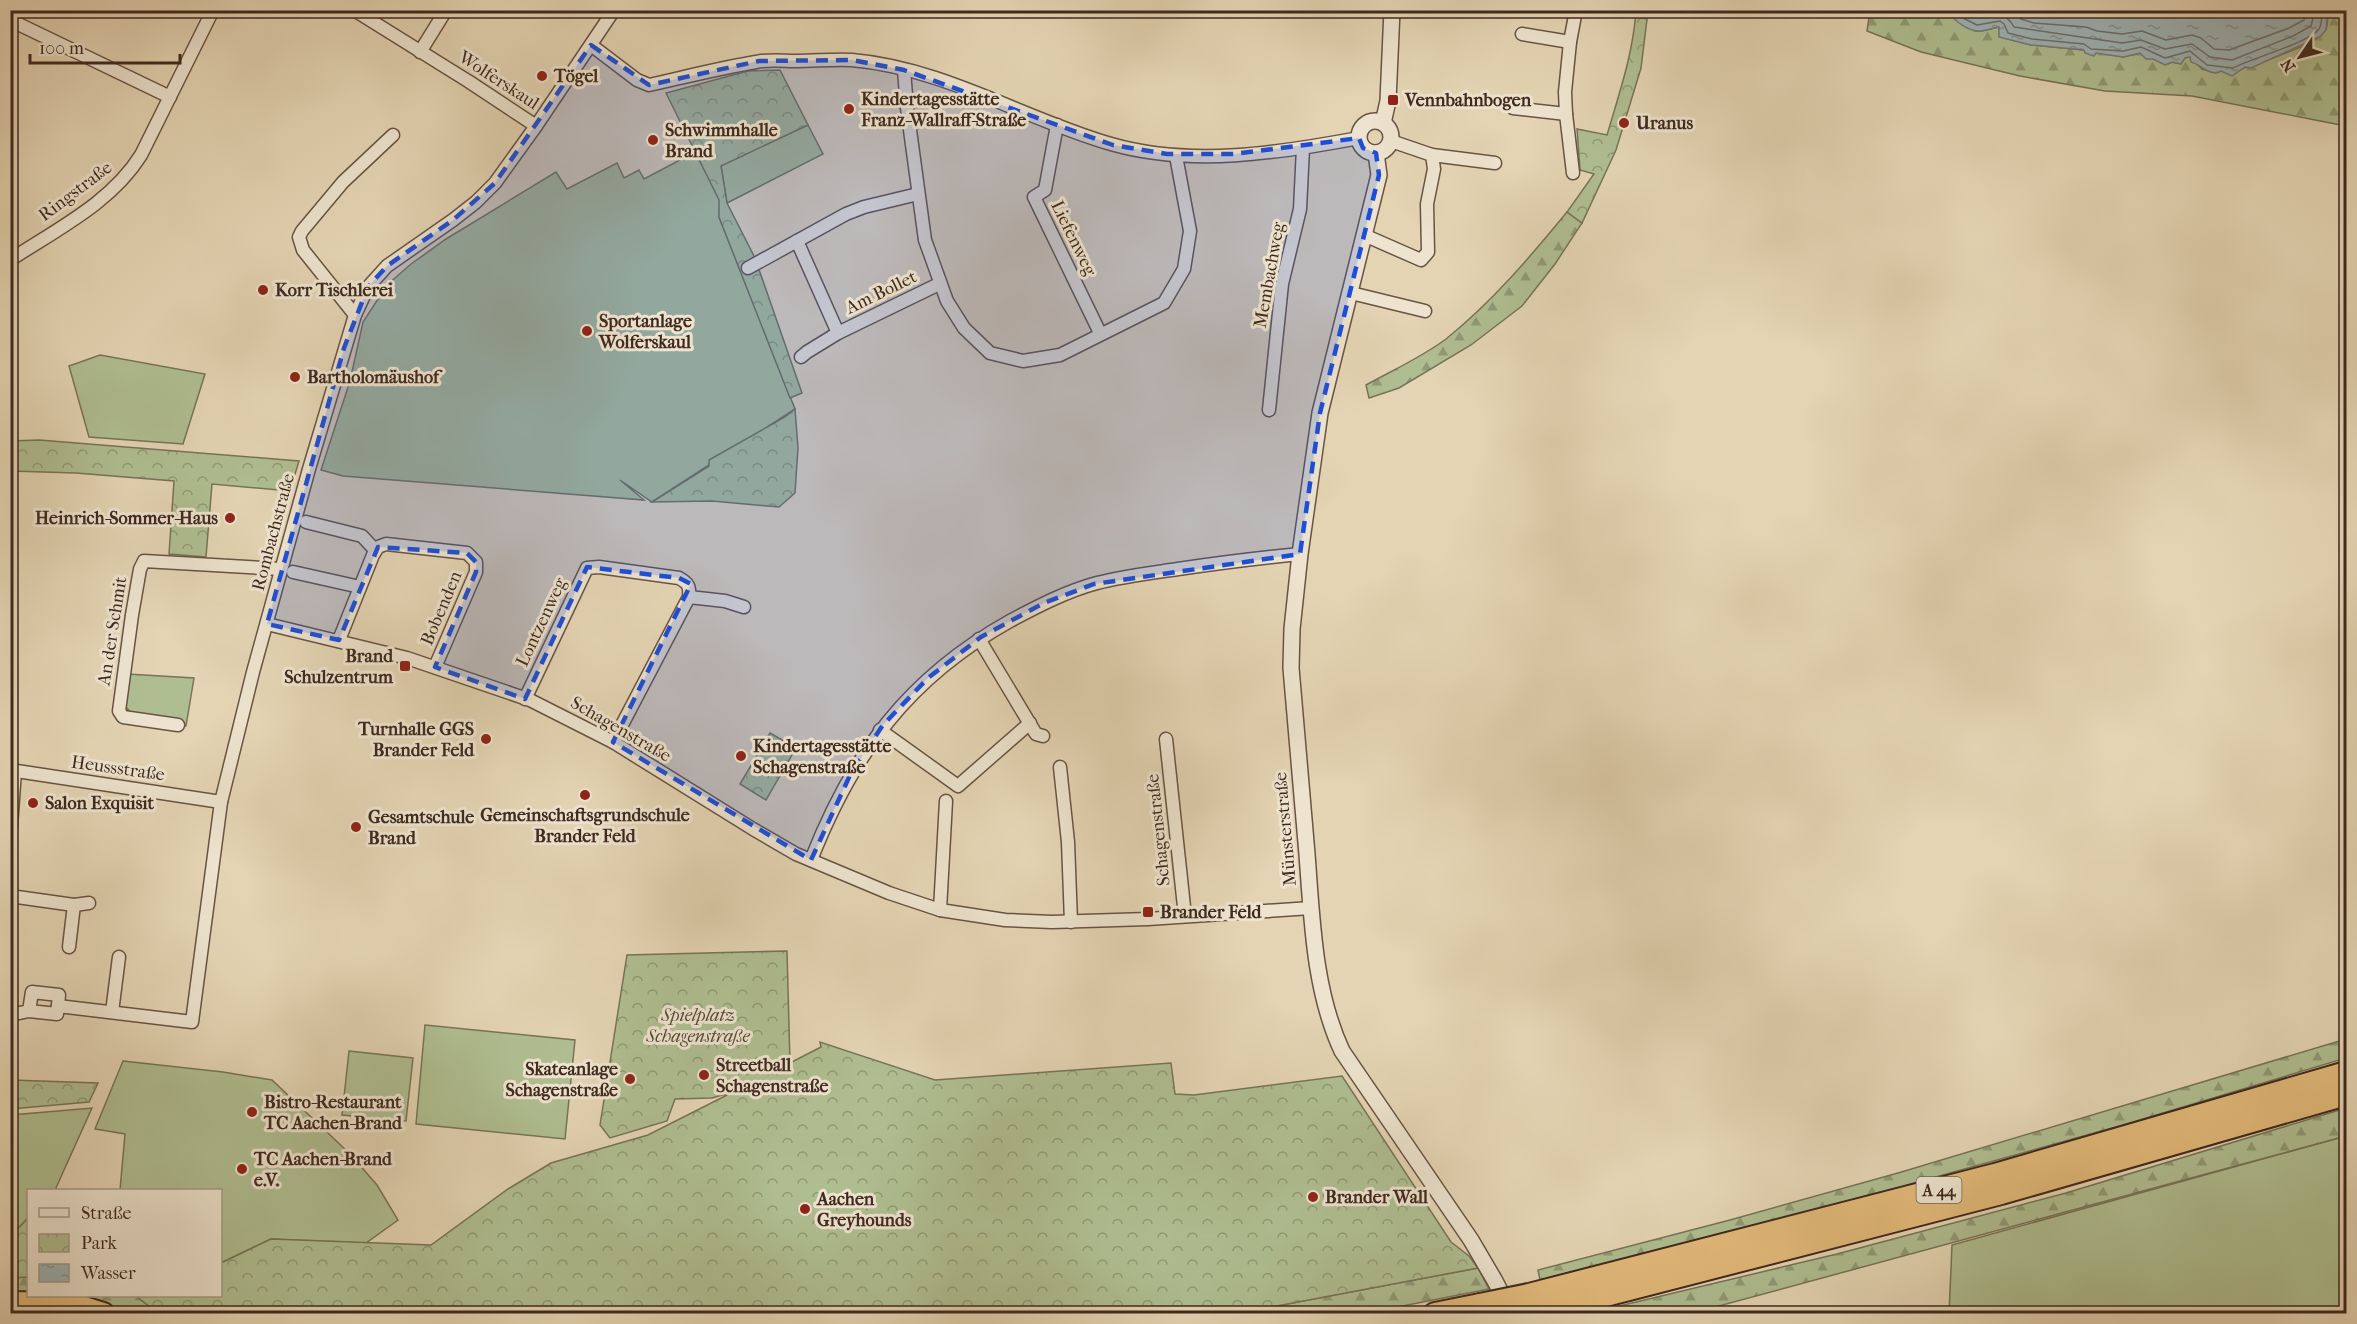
<svg xmlns="http://www.w3.org/2000/svg" width="2357" height="1324" font-family="'IM FELL French Canon',serif">
<style>
.grass{fill:#afbe91;stroke:#777458;stroke-width:1.5}
.forest{fill:url(#forest-firs);stroke:#777458;stroke-width:1.5}
.park{fill:url(#park-crowns);stroke:#777458;stroke-width:1.5}
.water{fill:url(#water-ripples);stroke:#777d7b;stroke-width:1.5}
.lines{fill:none;stroke-linecap:round;stroke-linejoin:round}
.shore{stroke:#6e6f6c;stroke-width:1.5}
.minor-casing{stroke:#685444;stroke-width:15}
.tertiary-casing{stroke:#685444;stroke-width:18}
.motorway-casing{stroke:#3f291f;stroke-width:26}
.minor{stroke:#ede3ce;stroke-width:12}
.tertiary{stroke:#ede3ce;stroke-width:15}
.motorway{stroke:#e2ba7a;stroke-width:22}
.motorway-bridge-casing{stroke:#3f291f;stroke-width:26;stroke-linecap:butt}
.motorway-bridge{stroke:#e2ba7a;stroke-width:22}
.marked{fill:#1d4ed8;fill-opacity:0.2;stroke:#1d4ed8;stroke-width:4.5;stroke-dasharray:12 8;stroke-linejoin:round}
.poi-dot{fill:#8f2418;stroke:#ede3ce;stroke-width:2}
.labels{text-anchor:middle;stroke-width:6;stroke-linejoin:round;paint-order:stroke}
.shield{fill:#ede3ce;stroke:#736154;stroke-width:1.5}
.shield-label{font-size:16px;font-weight:bold;fill:#3f291f}
.poi-label{font-size:18px;font-weight:bold;fill:#3f291f;stroke:#ede3ce;text-anchor:start}
.street-label{font-size:18px;fill:#3f291f;stroke:#ede3ce}
.park-label{font-size:18px;font-style:italic;fill:#554736;stroke:#ede3ce}
</style>
<defs>
<pattern id="forest-firs" width="22" height="20" patternUnits="userSpaceOnUse" patternTransform="scale(1.5)"><rect width="22" height="20" fill="#afbe91"/><path d="M5 1l3.5 6h-7zM16 11l3.5 6h-7z" fill="#909a76"/></pattern>
<pattern id="park-crowns" width="20" height="18" patternUnits="userSpaceOnUse" patternTransform="scale(1.5)"><rect width="20" height="18" fill="#afbe91"/><path d="M2 6a3 3 0 1 1 6 0M12 15a3 3 0 1 1 6 0" fill="none" stroke="#909a76"/></pattern>
<pattern id="water-ripples" width="26" height="14" patternUnits="userSpaceOnUse" patternTransform="scale(1.5)"><rect width="26" height="14" fill="#9db5b9"/><path d="M2 4q2-2 4 0t4 0M15 11q2-2 4 0t4 0" fill="none" stroke="#819396"/></pattern>
</defs>
<rect width="100%" height="100%" fill="#e4d4b3"/>
<filter id="stains"><feTurbulence type="fractalNoise" baseFrequency=".00333" numOctaves="4"/><feColorMatrix values="0 0 0 0 .2 0 0 0 0 .09 0 0 0 0 .02 0 0 0 .5 -.17"/></filter>
<radialGradient id="worn" r=".72"><stop offset=".6" stop-color="#630" stop-opacity="0"/><stop offset="1" stop-color="#630" stop-opacity=".3"/></radialGradient>
<!-- grass -->
<g class="grass">
<polygon points="808,125 823,154 727,203 721,165"/>
<polygon points="695,152 720,200 719,217 795,409 652,502 620,480 644,500 343,476 321,470 350,381 363,322 387,285 411,264 446,239 556,172 567,189 617,163 624,178 639,170 644,179"/>
<polygon points="100,355 205,374 183,444 89,437 69,366"/>
<polygon points="127,674 194,678 186,726 135,717 124,705"/>
<polygon points="425,1025 575,1040 565,1139 416,1124"/>
<polygon points="349,1051 413,1058 406,1121 342,1115"/>
<polygon points="123,1061 223,1072 272,1080 349,1153 377,1185 398,1220 366,1243 271,1239 221,1263 220,1190 120,1190 125,1134 95,1129"/>
<polygon points="92,1108 55,1190 28,1190 28,1218 11,1236 11,1115"/>
<polygon points="2346,1136 2346,1313 1949,1314 1952,1245"/>
</g>
<!-- forest -->
<g class="forest">
<path d="M1870,11H1941L1950,13L1961,24L1975,31H1982L1999,27L2000,37L2031,45L2084,50L2123,57L2140,53L2168,64L2172,62L2181,64L2184,58L2190,57L2202,69L2216,73L2221,71L2230,73C2248,66 2320,45 2326,29C2328,24 2328,16 2328,11H2346V126L2192,96L2105,91L2020,76L1921,52L1867,31Z"/>
<path d="M1567,212L1582,223L1555,264L1522,306L1471,345L1399,388L1369,398L1366,385C1393,370 1422,357 1446,339C1492,302 1530,257 1567,212Z"/>
<polygon points="2346,1039 2346,1058 2123,1125 1784,1219 1540,1280 1538,1270 1730,1220 1898,1173"/>
<polygon points="2346,1108 2346,1136 1693,1313 1590,1313 1837,1254 2066,1193"/>
<polygon points="1478,1268 1489,1289 1367,1313 1234,1314"/>
<polygon points="28,1277 28,1296 136,1296 159,1313 114,1313 100,1307 11,1297 11,1278"/>
</g>
<!-- park -->
<g class="park">
<path d="M1636,11H1648L1641,68L1616,150L1582,223L1567,212L1594,174L1580,170L1577,129L1607,135C1619,94 1633,54 1636,11Z"/>
<polygon points="780,70 808,125 721,166 727,203 755,258 802,393 790,398 719,217 719,200 666,93 748,71"/>
<polygon points="795,409 798,448 795,493 779,507 712,501 652,502 709,466 709,460 785,417"/>
<polygon points="39,440 299,461 290,491 212,484 206,557 169,554 174,481 76,473 11,471 11,441"/>
<polygon points="770,733 796,748 766,800 740,784"/>
<polygon points="787,951 790,1063 821,1047 820,1042 935,1080 1171,1063 1175,1094 1194,1095 1342,1076 1451,1242 1469,1256 1478,1268 1234,1314 159,1314 136,1296 220,1296 221,1263 271,1239 431,1245 508,1189 551,1163 648,1135 733,1092 712,1098 675,1099 667,1121 610,1138 600,1125 627,955"/>
<polygon points="11,1080 98,1083 89,1102 11,1109"/>
<polygon points="28,1218 28,1277 11,1278 11,1236"/>
</g>
<!-- water -->
<path class="water" d="M1941,11H2328L2326,30L2321,36L2251,68L2245,67L2232,76L2221,71C2210,77 2202,65 2191,62L2190,57L2185,58L2181,64L2172,62L2165,65L2153,59H2146L2140,53L2123,57L2096,53L2094,56L2085,53L2084,50L2031,45L1999,37V27C1992,28 1985,31 1979,31C1969,31 1955,22 1950,13Z"/>
<g class="lines">
<!-- shore -->
<g class="shore">
<path d="M1956,10L1959,16L1977,25L2000,21L2004,24L2008,33L2032,39L2084,44L2091,49L2123,51L2141,47L2165,58L2190,51L2207,65L2233,68C2249,59 2309,43 2319,29C2322,24 2322,16 2322,10"/>
<path d="M1965,10L1979,17C1995,12 2006,12 2014,27L2122,43L2141,40L2165,49L2192,44L2210,57L2232,60L2293,36L2311,26L2315,10"/>
<polyline points="2014,10 2021,19 2034,23 2086,27 2097,31 2122,34 2142,31 2166,40 2192,35 2201,38 2214,49 2229,50 2289,28 2304,20 2306,10"/>
</g>
<defs>
<g id="minor">
<polyline points="354,10 468,81 536,126"/>
<polyline points="10,20 170,97"/>
<polyline points="1522,34 1570,42 1576,10"/>
<path d="M591,45L637,80L649,85C685,77 720,68 756,62C769,59 784,61 797,61C815,61 834,59 852,60C944,68 1024,119 1111,144C1191,167 1279,153 1359,138"/>
<polyline points="420,52 446,10"/>
<polyline points="904,70 907,108 925,240 947,301 964,328 990,353 1023,361 1060,355 1164,303 1184,269 1190,231 1176,156"/>
<polyline points="1513,108 1566,114 1565,92 1570,42"/>
<polyline points="1566,114 1573,173"/>
<polyline points="1057,125 1045,190 1034,197 1100,333"/>
<polyline points="1391,141 1432,155 1495,163"/>
<polyline points="1364,235 1421,260 1428,252 1427,204 1434,169 1432,155"/>
<polyline points="797,241 838,333"/>
<path d="M10,260C57,229 111,203 141,155L213,10"/>
<polyline points="748,268 846,214 864,207 918,194"/>
<polyline points="1351,293 1425,311"/>
<polyline points="355,315 303,250 299,237 302,231 343,182 393,135"/>
<polyline points="801,357 807,352 838,333 939,284"/>
<polyline points="1269,410 1282,284 1300,209 1303,148"/>
<polyline points="306,522 362,536 375,550"/>
<polyline points="293,572 360,587"/>
<polyline points="689,597 725,601 744,607"/>
<polyline points="267,624 407,658 530,700 613,742 753,829 796,854 889,893 940,910 1005,920 1052,922 1148,919 1311,908"/>
<polyline points="979,639 1036,734 1043,736"/>
<polyline points="339,640 373,555 378,547 386,544 467,553 476,562 476,572 435,667"/>
<path d="M525,699L587,568L599,567L679,578C688,583 690,586 689,597L613,742"/>
<polyline points="178,725 123,717 119,711 132,615 140,569 144,561 281,569"/>
<polyline points="880,730 958,786 1030,723"/>
<polyline points="1166,739 1185,916"/>
<polyline points="1060,767 1068,842 1071,922"/>
<polyline points="10,770 221,802"/>
<polyline points="10,840 15,771"/>
<path d="M811,860C853,753 908,678 1010,621C1038,606 1067,591 1097,583C1124,576 1151,573 1178,569C1219,563 1259,558 1300,554"/>
<polyline points="10,896 74,905 89,903"/>
<polyline points="940,910 946,801"/>
<polyline points="69,947 74,905"/>
<polyline points="58,1006 192,1022 221,802 253,672 309,469 355,315 368,287 387,266 453,220 476,202 495,183 536,126 614,10"/>
<polyline points="112,1012 119,957"/>
<polyline points="10,1015 29,1011 57,1014 59,995 32,992 29,1011"/>
</g>
<g id="tertiary">
<circle cx="1375" cy="137" r="16"/>
<polyline points="1383,123 1388,101 1392,10"/>
<path d="M1376,153L1379,175L1320,413L1300,554L1292,629L1291,668C1296,730 1302,792 1307,854C1312,920 1314,991 1342,1051L1471,1240L1495,1281L1512,1314"/>
</g>
<g id="motorway">
<polyline points="1529,1295 1995,1175 2346,1073"/>
<polyline points="10,1303 71,1304 103,1314"/>
<polyline points="1435,1314 1480,1305"/>
<polyline points="1532,1314 2001,1193 2346,1094"/>
</g>
</defs>
<!-- minor casing -->
<use href="#minor" class="minor-casing"/>
<!-- tertiary casing -->
<use href="#tertiary" class="tertiary-casing"/>
<!-- motorway casing -->
<use href="#motorway" class="motorway-casing"/>
<!-- minor -->
<use href="#minor" class="minor"/>
<!-- tertiary -->
<use href="#tertiary" class="tertiary"/>
<!-- motorway -->
<use href="#motorway" class="motorway"/>
<defs>
<polyline id="motorway-bridge" points="1480,1305 1529,1295"/>
</defs>
<!-- motorway-bridge casing -->
<use href="#motorway-bridge" class="motorway-bridge-casing"/>
<!-- motorway-bridge -->
<use href="#motorway-bridge" class="motorway-bridge"/>
</g>
<!-- marked area -->
<path class="marked" d="M591,45L649,85L759,61L852,60L904,70L1113,145L1167,154H1234L1359,138L1363,148L1376,153L1379,175L1320,413L1300,554L1094,584L1044,603L981,637L928,678L883,725L851,773L811,860L613,742L691,584L679,578L587,567L525,699L435,667L476,572V562L467,553L378,547L339,640L267,624L344,348L368,287L387,266L453,220L495,183Z"/>
<!-- markers -->
<g class="poi-dot">
<circle cx="542" cy="76" r="6"/>
<rect x="1387" y="94" width="12" height="12" rx="3"/>
<circle cx="849" cy="109" r="6"/>
<circle cx="1624" cy="123" r="6"/>
<circle cx="653" cy="140" r="6"/>
<circle cx="263" cy="290" r="6"/>
<circle cx="587" cy="331" r="6"/>
<circle cx="295" cy="377" r="6"/>
<circle cx="230" cy="518" r="6"/>
<rect x="399" y="660" width="12" height="12" rx="3"/>
<circle cx="486" cy="739" r="6"/>
<circle cx="741" cy="756" r="6"/>
<circle cx="585" cy="795" r="6"/>
<circle cx="33" cy="803" r="6"/>
<circle cx="356" cy="827" r="6"/>
<rect x="1142" y="906" width="12" height="12" rx="3"/>
<circle cx="704" cy="1075" r="6"/>
<circle cx="630" cy="1079" r="6"/>
<circle cx="252" cy="1112" r="6"/>
<circle cx="242" cy="1169" r="6"/>
<circle cx="1313" cy="1197" r="6"/>
<circle cx="805" cy="1209" r="6"/>
</g>
<g class="labels">
<!-- shield labels -->
<rect class="shield" x="1916.5" y="1177" width="45" height="26" rx="4.5"/>
<g class="shield-label">
<text x="1939" y="1196">A 44</text>
</g>
<!-- poi labels -->
<g class="poi-label">
<text x="554" y="82">Tögel</text>
<text x="861" y="105">Kindertagesstätte<tspan x="861" dy="21">Franz-Wallraff-Straße</tspan></text>
<text x="1405" y="106">Vennbahnbogen</text>
<text x="1636" y="129">Uranus</text>
<text x="665" y="136">Schwimmhalle<tspan x="665" dy="21">Brand</tspan></text>
<text x="275" y="296">Korr Tischlerei</text>
<text x="599" y="327">Sportanlage<tspan x="599" dy="21">Wolferskaul</tspan></text>
<text x="307" y="383">Bartholomäushof</text>
<text x="218" y="524" text-anchor="end">Heinrich-Sommer-Haus</text>
<text x="393" y="662" text-anchor="end">Brand<tspan x="393" dy="21">Schulzentrum</tspan></text>
<text x="474" y="735" text-anchor="end">Turnhalle GGS<tspan x="474" dy="21">Brander Feld</tspan></text>
<text x="753" y="752">Kindertagesstätte<tspan x="753" dy="21">Schagenstraße</tspan></text>
<text x="45" y="809">Salon Exquisit</text>
<text x="585" y="821" text-anchor="middle">Gemeinschaftsgrundschule<tspan x="585" dy="21">Brander Feld</tspan></text>
<text x="368" y="823">Gesamtschule<tspan x="368" dy="21">Brand</tspan></text>
<text x="1160" y="918">Brander Feld</text>
<text x="716" y="1071">Streetball<tspan x="716" dy="21">Schagenstraße</tspan></text>
<text x="618" y="1075" text-anchor="end">Skateanlage<tspan x="618" dy="21">Schagenstraße</tspan></text>
<text x="264" y="1108">Bistro-Restaurant<tspan x="264" dy="21">TC Aachen-Brand</tspan></text>
<text x="254" y="1165">TC Aachen-Brand<tspan x="254" dy="21">e.V.</tspan></text>
<text x="1325" y="1203">Brander Wall</text>
<text x="817" y="1205">Aachen<tspan x="817" dy="21">Greyhounds</tspan></text>
</g>
<!-- street labels -->
<g class="street-label">
<text transform="translate(499 80) rotate(33)" y="6">Wolferskaul</text>
<text transform="translate(75 191) rotate(-37)" y="6">Ringstraße</text>
<text transform="translate(1074 238) rotate(64)" y="6">Liefenweg</text>
<text transform="translate(1269 275) rotate(-80)" y="6">Membachweg</text>
<text transform="translate(881 292) rotate(-26)" y="6">Am Bollet</text>
<text transform="translate(273 532) rotate(-75)" y="6">Rombachstraße</text>
<text transform="translate(441 608) rotate(-67)" y="6">Bobenden</text>
<text transform="translate(541 622) rotate(-65)" y="6">Lontzenweg</text>
<text transform="translate(112 631) rotate(-81)" y="6">An der Schmit</text>
<text transform="translate(621 729) rotate(30)" y="6">Schagenstraße</text>
<text transform="translate(118 768) rotate(8)" y="6">Heussstraße</text>
<text transform="translate(1285 829) rotate(-95)" y="6">Münsterstraße</text>
<text transform="translate(1158 830) rotate(-96)" y="6">Schagenstraße</text>
</g>
<!-- park labels -->
<g class="park-label">
<text x="698" y="1021">Spielplatz<tspan x="698" dy="21">Schagenstraße</tspan></text>
</g>
</g>
<!-- margin -->
<rect width="2357" height="1324" fill="none" stroke="#e4d4b3" stroke-width="36"/>
<rect x="12" y="12" width="2333" height="1300" fill="none" stroke="#3f291f" stroke-width="3"/>
<rect x="18" y="18" width="2321" height="1288" fill="none" stroke="#3f291f" stroke-width="1.5"/>
<!-- legend -->
<rect x="27" y="1189" width="195" height="108" fill="#ede3ce" stroke="#a79988" stroke-width="1.5"/>
<rect x="39" y="1208" width="30" height="9" fill="#ede3ce" stroke="#a79988" stroke-width="1.5"/>
<text x="81" y="1219" font-size="18" fill="#3f291f">Straße</text>
<rect x="39" y="1234" width="30" height="18" fill="url(#park-crowns)" stroke="#a79988" stroke-width="1.5"/>
<text x="81" y="1249" font-size="18" fill="#3f291f">Park</text>
<rect x="39" y="1264" width="30" height="18" fill="url(#water-ripples)" stroke="#a79988" stroke-width="1.5"/>
<text x="81" y="1279" font-size="18" fill="#3f291f">Wasser</text>
<!-- north arrow -->
<g transform="translate(2300 57) rotate(235)" stroke="#ede3ce" stroke-width="4.5" paint-order="stroke">
<path d="M0-4.5L10 22L0 15L-10 22Z" fill="#3f291f"/>
<text y="-9" font-size="16" font-weight="bold" text-anchor="middle" fill="#3f291f">N</text>
</g>
<!-- scale -->
<path d="M30 54v9h150v-9" fill="none" stroke="#3f291f" stroke-width="3"/>
<text x="39" y="54" font-size="18" fill="#3f291f" stroke="#ede3ce" stroke-width="4.5" paint-order="stroke">100 m</text>
<rect width="100%" height="100%" filter="url(#stains)"/>
<rect width="100%" height="100%" fill="url(#worn)"/>
</svg>
